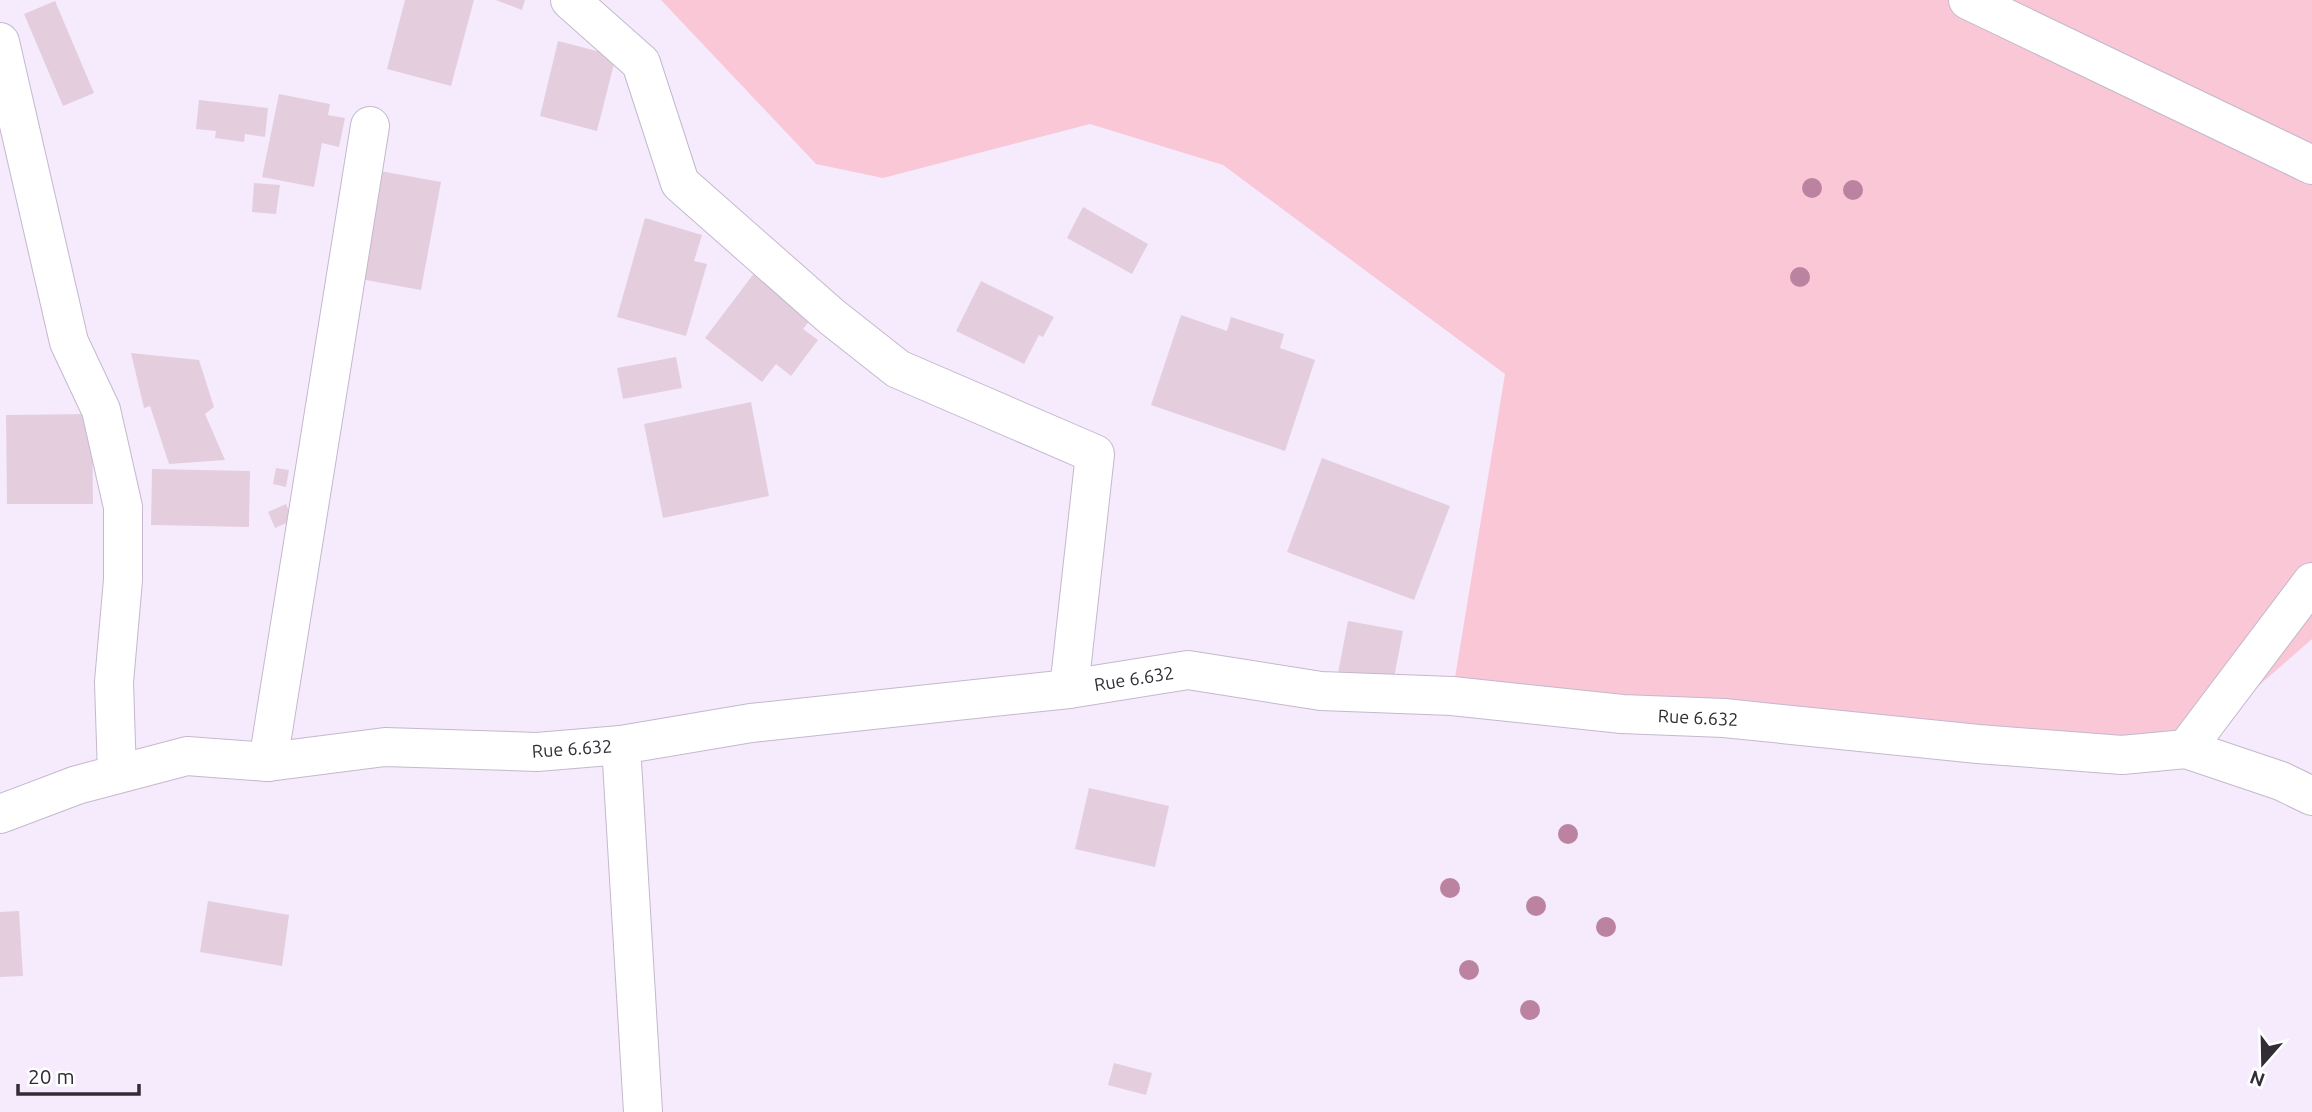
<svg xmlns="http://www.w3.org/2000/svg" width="2312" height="1112" font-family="Ubuntu,sans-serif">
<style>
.green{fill:#f9c7d6}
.building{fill:#e4cede}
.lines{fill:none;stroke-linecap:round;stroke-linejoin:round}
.minor-casing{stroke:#c4b8ce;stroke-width:40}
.minor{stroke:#fff;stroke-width:38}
.tree{fill:#bc83a1}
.labels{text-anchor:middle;stroke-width:6;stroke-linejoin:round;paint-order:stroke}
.street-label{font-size:18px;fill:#312c35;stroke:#fff}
</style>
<rect width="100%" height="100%" fill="#f5ebfd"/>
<!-- green -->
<polygon class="green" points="661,0 2312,0 2312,639 2186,749 1452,696 1505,374 1223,165 1090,124 883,178 816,164"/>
<!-- building -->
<g class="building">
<polygon points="405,0 474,0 451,86 387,69"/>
<polygon points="496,0 525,0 522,10"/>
<polygon points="55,1 94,93 63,106 24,14"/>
<polygon points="558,41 616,56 597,131 540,116"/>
<polygon points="279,94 330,104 328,115 345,118 339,147 322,143 314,187 262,177"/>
<polygon points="199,100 268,108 265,137 245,134 244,142 215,138 216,131 196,129"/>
<polygon points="380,171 441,182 421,290 360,279"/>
<polygon points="254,183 280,185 276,214 252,212"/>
<polygon points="1083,207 1148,244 1132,274 1067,238"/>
<polygon points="645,218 702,235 694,261 707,264 686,336 617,317"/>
<polygon points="755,272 813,316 803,329 818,340 791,376 776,364 762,382 705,338"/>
<polygon points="981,281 1054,317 1043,337 1039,335 1024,364 956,331"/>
<polygon points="1181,315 1227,331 1231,317 1284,334 1280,348 1315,360 1285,451 1151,405"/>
<polygon points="131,353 199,360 214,407 205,414 225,460 169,464 150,406 144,408"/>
<polygon points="676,357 682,388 623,399 617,368"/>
<polygon points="751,402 769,496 663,518 644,424"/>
<polygon points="92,414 93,504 7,504 6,415"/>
<polygon points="1322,458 1450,506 1414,600 1287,552"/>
<polygon points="276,468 289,470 286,487 273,484"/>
<polygon points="152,469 250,471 249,527 151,525"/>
<polygon points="286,504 293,520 275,528 268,512"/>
<polygon points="1348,621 1403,631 1393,683 1338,673"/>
<polygon points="1089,788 1169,806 1155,867 1075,849"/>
<polygon points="208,901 289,915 282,966 200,952"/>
<polygon points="19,911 23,976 0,977 0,912"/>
<polygon points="1114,1063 1152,1073 1146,1095 1108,1085"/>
</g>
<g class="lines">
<defs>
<g id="minor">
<polyline points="570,0 641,63 680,183 832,317 898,369 1095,454 1069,689"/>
<polyline points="1968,0 2312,165"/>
<polyline points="0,42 69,342 101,410 123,507 123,580 114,682 117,774"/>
<polyline points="621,745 643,1112"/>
<polyline points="2186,749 2312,582"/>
<polyline points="268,762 370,126"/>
<polyline points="0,814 77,785 187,756 268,762 385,747 537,752 621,745 751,723 1069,689 1188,670 1321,691 1452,696 1622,714 1724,718 1978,744 2122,755 2186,749 2281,781 2312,796"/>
</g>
</defs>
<!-- minor casing -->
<use href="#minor" class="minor-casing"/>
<!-- minor -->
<use href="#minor" class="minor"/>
</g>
<!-- trees -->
<g class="tree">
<circle cx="1812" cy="188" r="10"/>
<circle cx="1853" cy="190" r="10"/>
<circle cx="1800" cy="277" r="10"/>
<circle cx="1568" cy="834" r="10"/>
<circle cx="1450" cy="888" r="10"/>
<circle cx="1536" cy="906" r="10"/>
<circle cx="1606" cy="927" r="10"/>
<circle cx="1469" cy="970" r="10"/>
<circle cx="1530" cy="1010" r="10"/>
</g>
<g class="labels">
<!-- street labels -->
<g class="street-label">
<text transform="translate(1134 679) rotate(-9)" y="6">Rue 6.632</text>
<text transform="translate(1698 718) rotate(3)" y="6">Rue 6.632</text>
<text transform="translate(572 749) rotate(-4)" y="6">Rue 6.632</text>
</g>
</g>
<!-- north arrow -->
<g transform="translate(2263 1063) rotate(200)" stroke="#ffffff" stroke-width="5" paint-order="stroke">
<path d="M0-5L12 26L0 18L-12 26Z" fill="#312c35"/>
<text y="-10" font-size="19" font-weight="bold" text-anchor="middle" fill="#312c35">N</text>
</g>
<!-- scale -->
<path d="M18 1084v10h121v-10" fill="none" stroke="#312c35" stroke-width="3.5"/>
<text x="28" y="1084" font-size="21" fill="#312c35" stroke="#ffffff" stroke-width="5" paint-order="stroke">20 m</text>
</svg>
